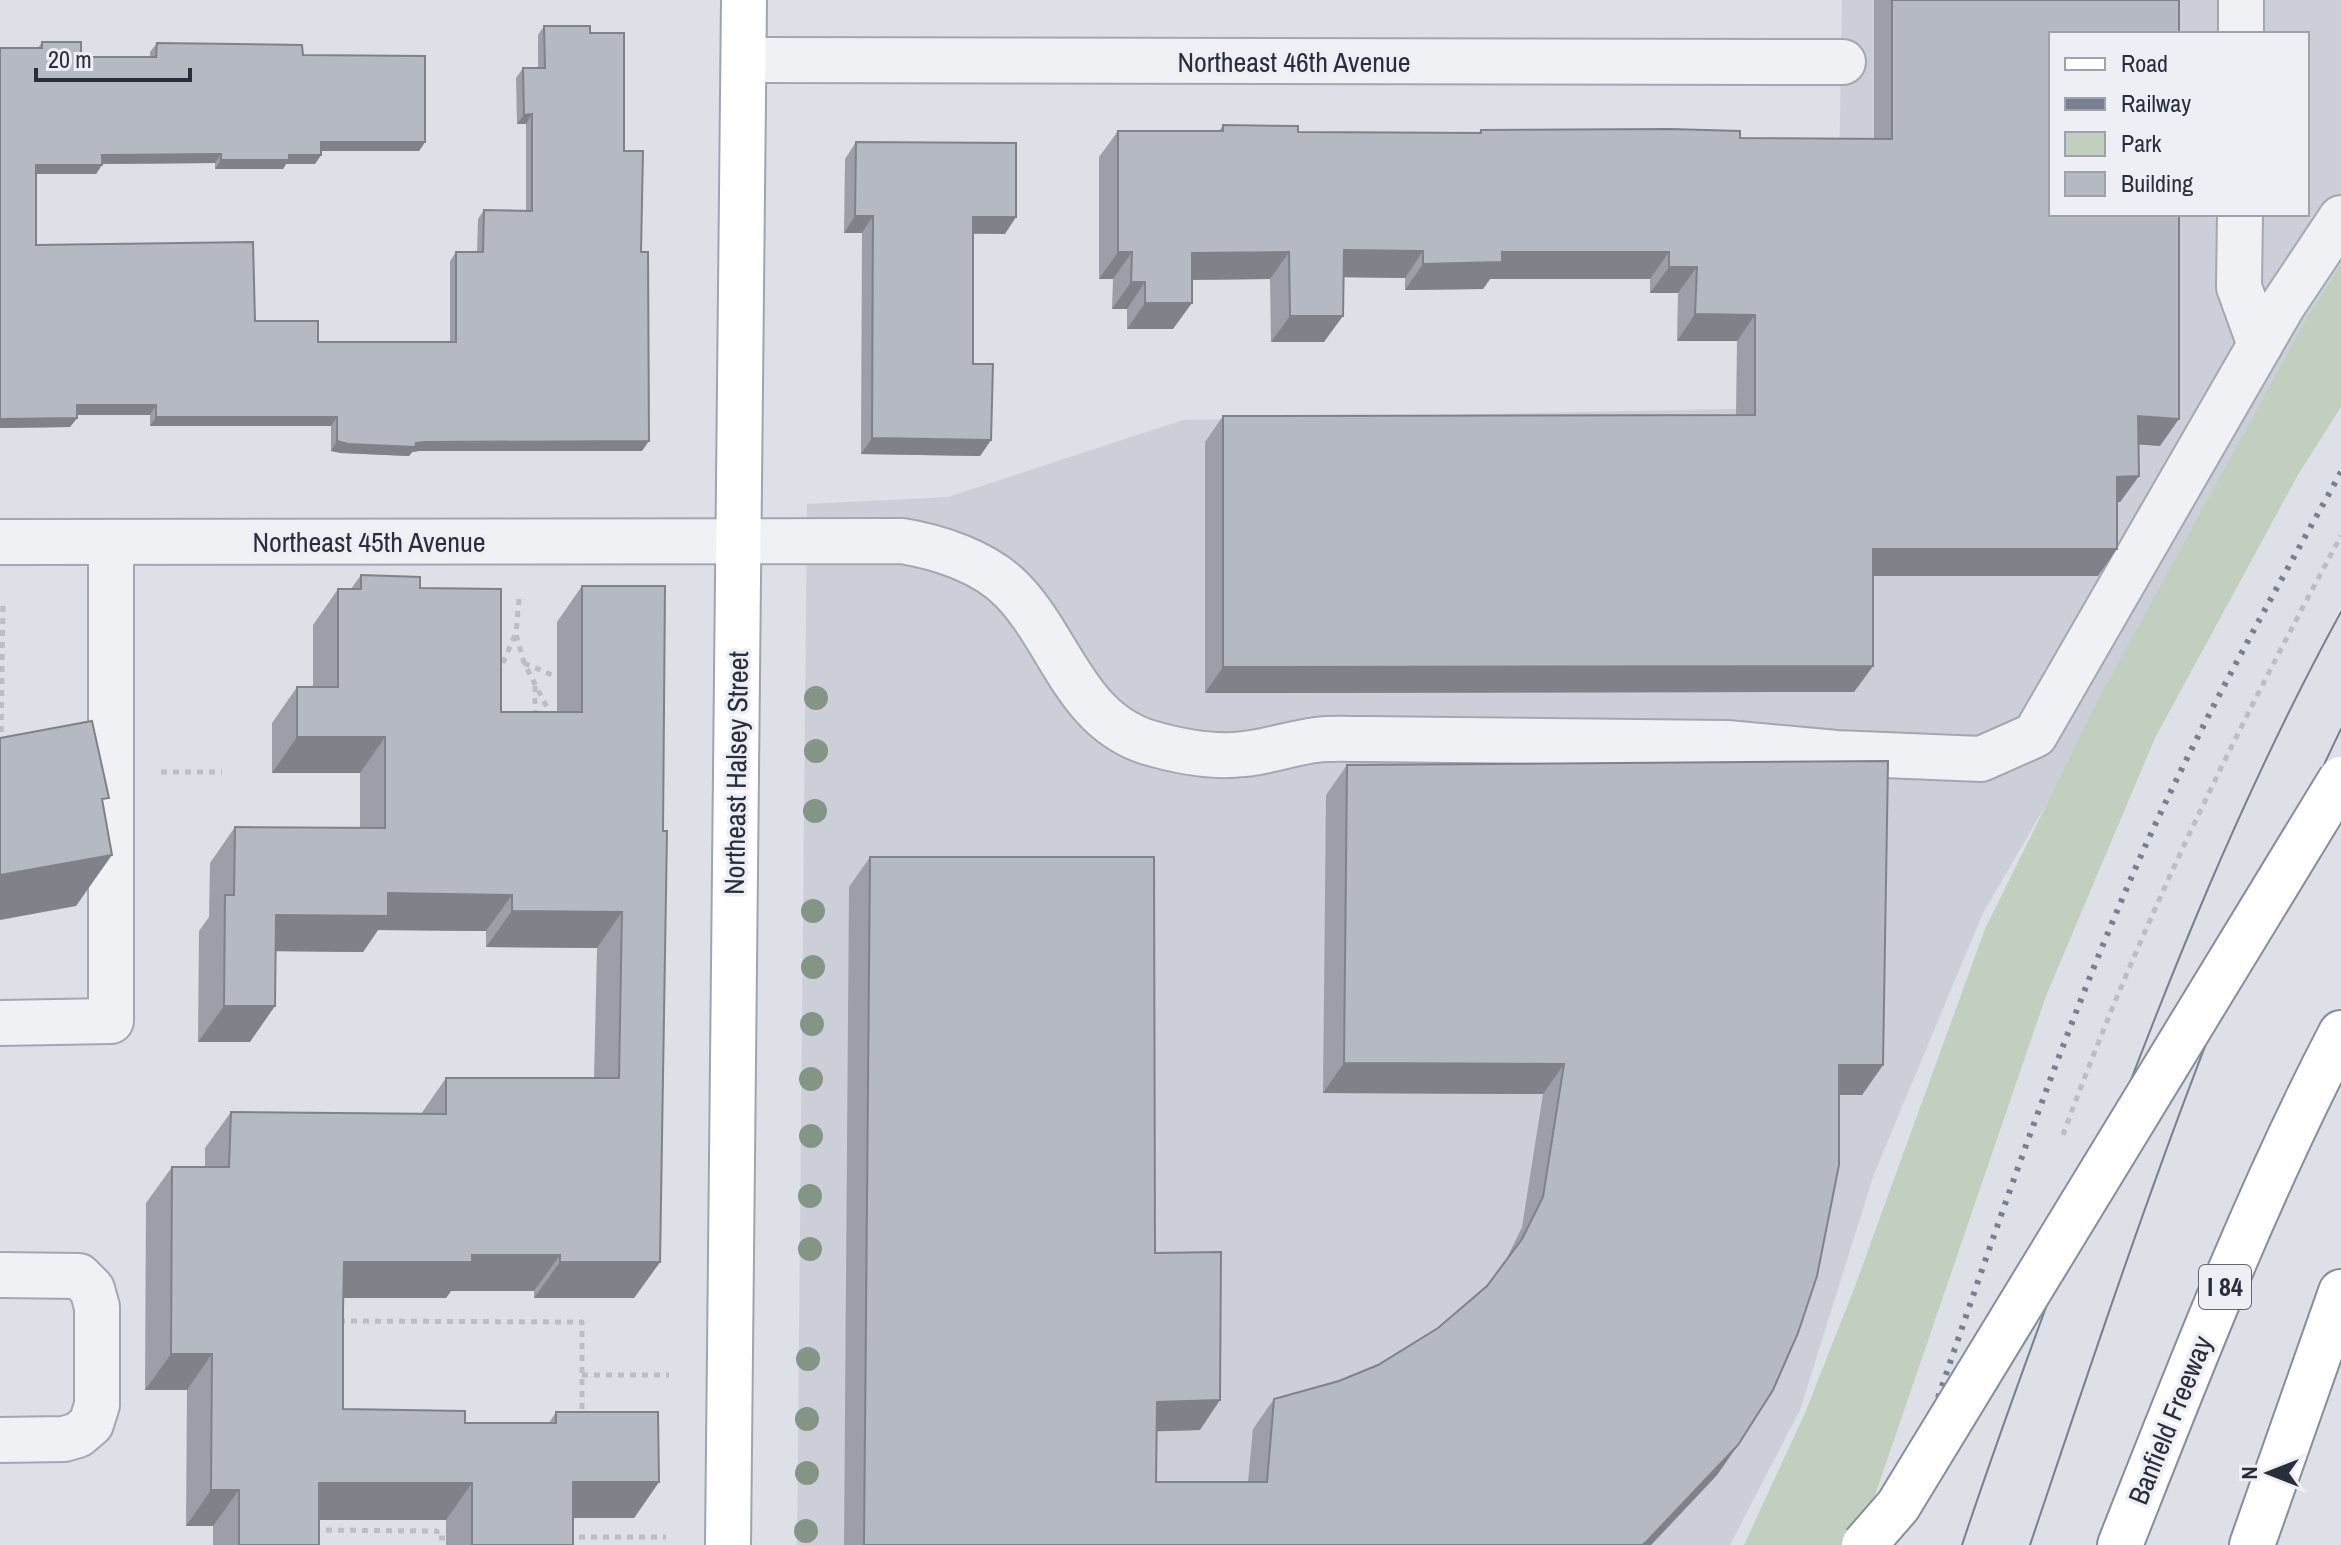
<svg xmlns="http://www.w3.org/2000/svg" width="2341" height="1545" font-family="'Archivo Narrow',sans-serif">
<style>
.built{fill:#cccfd8;fill-rule:evenodd}
.green{fill:#c2cfbf}
.lines{fill:none;stroke-linecap:round;stroke-linejoin:round}
.minor-casing{stroke:#a3a7b0;stroke-width:48}
.major-casing{stroke:#9ea4b1;stroke-width:48}
.highway-casing{stroke:#868d9c;stroke-width:48}
.path{stroke:#bcbec5;stroke-width:5;stroke-dasharray:6 6;stroke-linecap:butt}
.minor{stroke:#f0f1f5;stroke-width:44}
.major{stroke:#fff;stroke-width:44}
.highway{stroke:#fff;stroke-width:44}
.tram{stroke:#787f8e;stroke-width:2}
.rail{stroke:#787f8e;stroke-width:6;stroke-dasharray:4 8;stroke-linecap:butt}
.highway-bridge-casing{stroke:#868d9c;stroke-width:48;stroke-linecap:butt}
.highway-bridge{stroke:#fff;stroke-width:44}
.tree{fill:#849485}
.wall{fill:#9c9fa7}
.shaded-wall{fill:#7f8288}
.building{fill:#b5b9c2;stroke:#7f8288;stroke-width:2}
.labels{text-anchor:middle;stroke-width:7;stroke-linejoin:round;paint-order:stroke}
.shield{fill:#edeff4;stroke:#636873;stroke-width:2}
.shield-label{font-size:26px;font-weight:bold;fill:#282e3c}
.street-label{font-size:28px;fill:#282e3c;stroke:#edeff4}
</style>
<rect width="100%" height="100%" fill="#dde0e6"/>
<!-- built -->
<path class="built" d="M1842,0H2341V298L1983,913L1874,1174L1800,1410L1730,1545H797L807,504L948,497L1183,420L1835,407ZM2051,34H2307V214H2051Z"/>
<!-- green -->
<polygon class="green" points="2341,265 2341,407 2299,473 2155,738 2046,996 1858,1545 1744,1545 1805,1413 1854,1289 1985,929 2099,698 2307,318"/>
<g class="lines">
<defs>
<g id="minor">
<polyline points="2241,34 2241,0"/>
<polyline points="744,60 1843,62"/>
<polyline points="2240,214 2239,287 2260,345"/>
<path d="M0,542L902,541C939,547 985,562 1012,590C1060,639 1075,719 1147,742C1177,751 1212,758 1244,754C1268,752 1291,743 1316,740C1331,738 1349,739 1364,739L1727,743L1836,753L1981,759L2035,735L2283,305L2341,218"/>
<polyline points="0,1023 111,1021 111,542"/>
<polyline points="0,1275 79,1276 92,1289 97,1307 97,1405 91,1424 78,1435 64,1439 0,1440"/>
</g>
<polyline id="major" points="728,1545 744,0"/>
<g id="highway">
<path d="M2120,1545C2188,1373 2255,1198 2341,1033"/>
<polyline points="2252,1545 2341,1292"/>
</g>
</defs>
<!-- minor casing -->
<use href="#minor" class="minor-casing"/>
<!-- major casing -->
<use href="#major" class="major-casing"/>
<!-- highway casing -->
<use href="#highway" class="highway-casing"/>
<!-- path -->
<g class="path">
<polyline points="519,599 516,634 524,663 551,715"/>
<polyline points="524,663 557,677"/>
<polyline points="498,674 515,635"/>
<polyline points="535,686 535,716"/>
<polyline points="1,744 3,601"/>
<polyline points="161,772 222,772"/>
<path d="M2063,1135C2139,927 2236,730 2341,536"/>
<polyline points="339,1321 582,1322 582,1416"/>
<polyline points="582,1375 669,1375"/>
<polyline points="314,1530 437,1531 437,1538 449,1538"/>
<polyline points="567,1537 666,1537"/>
</g>
<!-- minor -->
<use href="#minor" class="minor"/>
<!-- major -->
<use href="#major" class="major"/>
<!-- highway -->
<use href="#highway" class="highway"/>
<!-- tram -->
<g class="tram">
<path d="M1962,1545C2004,1419 2050,1295 2097,1170C2168,979 2243,791 2341,612"/>
<path d="M2030,1545C2123,1269 2214,992 2341,729"/>
</g>
<!-- rail -->
<path class="rail" d="M1887,1545C1963,1329 2033,1108 2123,897C2185,750 2264,611 2341,472"/>
<defs>
<polyline id="highway-bridge" points="1864,1545 1898,1506 2341,779"/>
</defs>
<!-- highway-bridge casing -->
<use href="#highway-bridge" class="highway-bridge-casing"/>
<!-- highway-bridge -->
<use href="#highway-bridge" class="highway-bridge"/>
</g>
<!-- trees -->
<g class="tree">
<circle cx="816" cy="698" r="12"/>
<circle cx="816" cy="751" r="12"/>
<circle cx="815" cy="811" r="12"/>
<circle cx="813" cy="911" r="12"/>
<circle cx="813" cy="967" r="12"/>
<circle cx="812" cy="1024" r="12"/>
<circle cx="811" cy="1079" r="12"/>
<circle cx="811" cy="1136" r="12"/>
<circle cx="810" cy="1196" r="12"/>
<circle cx="810" cy="1249" r="12"/>
<circle cx="808" cy="1359" r="12"/>
<circle cx="807" cy="1419" r="12"/>
<circle cx="807" cy="1473" r="12"/>
<circle cx="806" cy="1531" r="12"/>
</g>
<!-- wall -->
<g class="wall">
<polygon points="1874,0 2179,0 2160,446 2138,444 2139,476 2120,502 2117,502 2098,576 1873,576 1873,666 1854,692 1205,693 1205,442 1223,416 1736,415 1737,341 1677,341 1678,293 1650,293 1650,279 1490,279 1483,289 1405,290 1405,278 1344,277 1324,342 1271,342 1270,279 1192,280 1173,329 1127,329 1127,309 1112,309 1113,279 1099,279 1099,157 1118,131 1219,131 1223,125 1298,132 1478,133 1481,130 1740,138 1874,139"/>
<polygon points="544,26 590,33 624,151 641,252 642,451 419,451 412,452 409,456 341,453 331,451 331,426 150,426 150,415 77,415 77,418 70,427 0,428 0,48 38,48 42,42 81,57 150,57 150,52 157,43 303,55 425,142 419,151 321,151 321,155 315,164 286,164 283,169 215,169 215,163 102,164 96,174 36,174 36,245 318,342 450,342 450,261 456,252 477,252 478,219 484,210 526,211 526,124 517,124 516,78 523,68 538,68 538,35"/>
<polygon points="856,142 1005,234 973,234 973,364 991,440 980,456 861,454 862,233 844,233 845,159"/>
<polygon points="361,575 420,588 501,712 557,712 557,622 582,586 665,586 660,1262 634,1298 534,1298 534,1291 451,1291 446,1298 343,1298 343,1409 465,1423 549,1423 556,1412 659,1482 634,1518 573,1518 573,1545 446,1545 446,1520 319,1520 319,1545 213,1545 213,1526 186,1526 187,1390 145,1390 146,1203 172,1167 205,1167 205,1148 231,1112 421,1114 446,1078 594,1078 597,948 486,947 486,931 378,930 363,952 275,951 250,1042 198,1042 199,931 209,917 210,863 235,827 360,828 360,773 272,773 272,723 297,687 313,687 313,625 338,589 351,589"/>
<polygon points="1347,765 1883,1065 1862,1095 1839,1095 1738,1445 1717,1475 1651,1545 844,1545 849,887 870,857 1155,1253 1200,1430 1157,1431 1156,1482 1248,1482 1253,1429 1274,1399 1339,1381 1378,1365 1438,1328 1487,1286 1504,1264 1522,1227 1543,1094 1323,1093 1326,795"/>
</g>
<!-- shaded-wall -->
<g class="shaded-wall">
<polygon points="532,114 526,124 517,124 524,115"/>
<polygon points="321,142 425,142 419,151 315,151"/>
<polygon points="221,154 215,163 96,164 102,155"/>
<polygon points="289,155 321,155 315,164 286,164 283,169 215,169 221,160"/>
<polygon points="36,165 102,165 96,174 30,174"/>
<polygon points="855,216 873,216 862,233 844,233"/>
<polygon points="973,217 1016,217 1005,234 962,233"/>
<polygon points="1344,250 1423,251 1405,278 1325,277"/>
<polygon points="1118,252 1132,252 1113,279 1099,279"/>
<polygon points="1289,252 1270,279 1173,280 1192,253"/>
<polygon points="1502,252 1669,252 1650,279 1490,279 1483,289 1405,290 1423,264"/>
<polygon points="1669,267 1697,267 1678,293 1650,293"/>
<polygon points="1131,282 1145,282 1127,309 1112,309"/>
<polygon points="1145,303 1192,303 1173,329 1127,329"/>
<polygon points="1695,314 1755,315 1737,341 1677,341"/>
<polygon points="1290,316 1343,316 1324,342 1271,342"/>
<polygon points="77,405 156,405 150,415 70,415"/>
<polygon points="2138,416 2179,419 2160,446 2119,443"/>
<polygon points="156,417 337,417 331,426 150,426"/>
<polygon points="77,418 70,427 0,428 0,419"/>
<polygon points="872,438 991,440 980,456 861,454"/>
<polygon points="337,441 416,443 649,441 642,451 419,451 412,452 409,456 341,453 331,451"/>
<polygon points="2139,476 2120,502 2099,504 2117,477"/>
<polygon points="1873,549 2117,549 2098,576 1854,576"/>
<polygon points="1873,666 1854,692 1205,693 1223,667"/>
<polygon points="297,737 385,737 360,773 272,773"/>
<polygon points="112,855 76,906 0,920 0,875"/>
<polygon points="388,893 512,895 486,931 378,930 363,952 250,951 276,915"/>
<polygon points="512,911 622,912 597,948 486,947"/>
<polygon points="224,1006 275,1006 250,1042 198,1042"/>
<polygon points="1344,1063 1564,1064 1543,1094 1323,1093"/>
<polygon points="1839,1065 1883,1065 1862,1095 1818,1095"/>
<polygon points="472,1255 560,1255 534,1291 451,1291 446,1298 319,1298 344,1262"/>
<polygon points="560,1262 660,1262 634,1298 534,1298"/>
<polygon points="171,1354 212,1354 187,1390 145,1390"/>
<polygon points="1220,1400 1200,1430 1136,1432 1157,1402"/>
<polygon points="1738,1445 1717,1475 1651,1545 1642,1545"/>
<polygon points="573,1482 659,1482 634,1518 547,1518"/>
<polygon points="319,1483 472,1483 446,1520 293,1520"/>
<polygon points="211,1490 239,1490 213,1526 186,1526"/>
</g>
<!-- building -->
<g class="building">
<polygon points="1892,0 2179,0 2179,34 2051,34 2051,214 2179,214 2179,419 2138,416 2139,476 2117,477 2117,549 1873,549 1873,666 1223,667 1223,416 1755,415 1755,315 1695,314 1697,267 1669,267 1669,252 1502,252 1502,262 1423,264 1423,251 1344,250 1343,316 1290,316 1289,252 1192,253 1192,303 1145,303 1145,282 1131,282 1132,252 1118,252 1118,131 1223,131 1223,125 1298,126 1298,132 1481,133 1481,130 1670,129 1740,131 1740,138 1892,139"/>
<polygon points="544,26 590,26 590,33 624,33 624,151 643,151 641,252 648,252 649,441 425,442 416,443 415,447 348,444 337,441 337,417 156,417 156,405 77,405 77,418 0,419 0,48 42,48 42,42 81,42 81,57 156,57 157,43 302,45 303,55 425,56 425,142 321,142 321,155 289,155 289,160 221,160 221,154 102,155 102,165 36,165 36,245 253,242 255,321 318,321 318,342 456,342 456,252 483,252 484,210 532,211 532,114 524,115 523,68 545,68"/>
<polygon points="856,142 1016,143 1016,217 973,217 973,364 993,364 991,440 872,438 873,216 855,216"/>
<polygon points="361,575 420,577 420,588 501,589 501,712 582,712 582,586 665,586 663,831 667,831 660,1262 560,1262 560,1255 472,1255 472,1262 344,1262 343,1310 343,1409 465,1411 465,1423 556,1423 556,1412 658,1412 659,1482 573,1482 573,1545 472,1545 472,1483 319,1483 319,1545 239,1545 239,1490 211,1490 212,1354 171,1354 172,1167 229,1167 231,1112 446,1114 446,1078 619,1078 622,912 512,911 512,895 388,893 388,916 276,915 275,1006 224,1006 225,895 234,895 235,827 385,828 385,737 297,737 297,687 338,687 338,589 361,589"/>
<polygon points="92,721 109,798 102,799 112,855 0,875 0,738"/>
<polygon points="1888,761 1883,1065 1839,1065 1839,1165 1817,1276 1798,1333 1773,1390 1738,1445 1646,1542 1642,1545 864,1545 870,857 1154,857 1155,1253 1221,1252 1220,1400 1157,1402 1156,1482 1267,1482 1274,1399 1339,1381 1378,1365 1438,1328 1487,1286 1522,1239 1543,1197 1564,1064 1344,1063 1347,765"/>
</g>
<g class="labels">
<!-- shield labels -->
<rect class="shield" x="2199" y="1265" width="52" height="44" rx="6"/>
<g class="shield-label">
<text x="2225" y="1296">I 84</text>
</g>
<!-- street labels -->
<g class="street-label">
<text x="1294" y="72">Northeast 46th Avenue</text>
<text x="369" y="552">Northeast 45th Avenue</text>
<text transform="translate(736 773) rotate(-89)" y="10">Northeast Halsey Street</text>
<text transform="translate(2170 1420) rotate(-68)" y="10">Banfield Freeway</text>
</g>
</g>
<!-- legend -->
<rect x="2049" y="32" width="260" height="184" fill="#edeff4" stroke="#9ea2aa" stroke-width="2"/>
<rect x="2065" y="58" width="40" height="12" fill="#ffffff" stroke="#9ea2aa" stroke-width="2"/>
<text x="2121" y="72" font-size="24" fill="#282e3c">Road</text>
<rect x="2065" y="98" width="40" height="12" fill="#787f8e" stroke="#9ea2aa" stroke-width="2"/>
<text x="2121" y="112" font-size="24" fill="#282e3c">Railway</text>
<rect x="2065" y="132" width="40" height="24" fill="#c2cfbf" stroke="#9ea2aa" stroke-width="2"/>
<text x="2121" y="152" font-size="24" fill="#282e3c">Park</text>
<rect x="2065" y="172" width="40" height="24" fill="#b5b9c2" stroke="#9ea2aa" stroke-width="2"/>
<text x="2121" y="192" font-size="24" fill="#282e3c">Building</text>
<!-- north arrow -->
<g transform="translate(2269 1473) rotate(270)" stroke="#edeff4" stroke-width="6" paint-order="stroke">
<path d="M0-6L14 30L0 20L-14 30Z" fill="#282e3c"/>
<text y="-12" font-size="22" font-weight="bold" text-anchor="middle" fill="#282e3c">N</text>
</g>
<!-- scale -->
<path d="M36 68v12h154v-12" fill="none" stroke="#282e3c" stroke-width="4"/>
<text x="48" y="68" font-size="24" fill="#282e3c" stroke="#edeff4" stroke-width="6" paint-order="stroke">20 m</text>
</svg>
